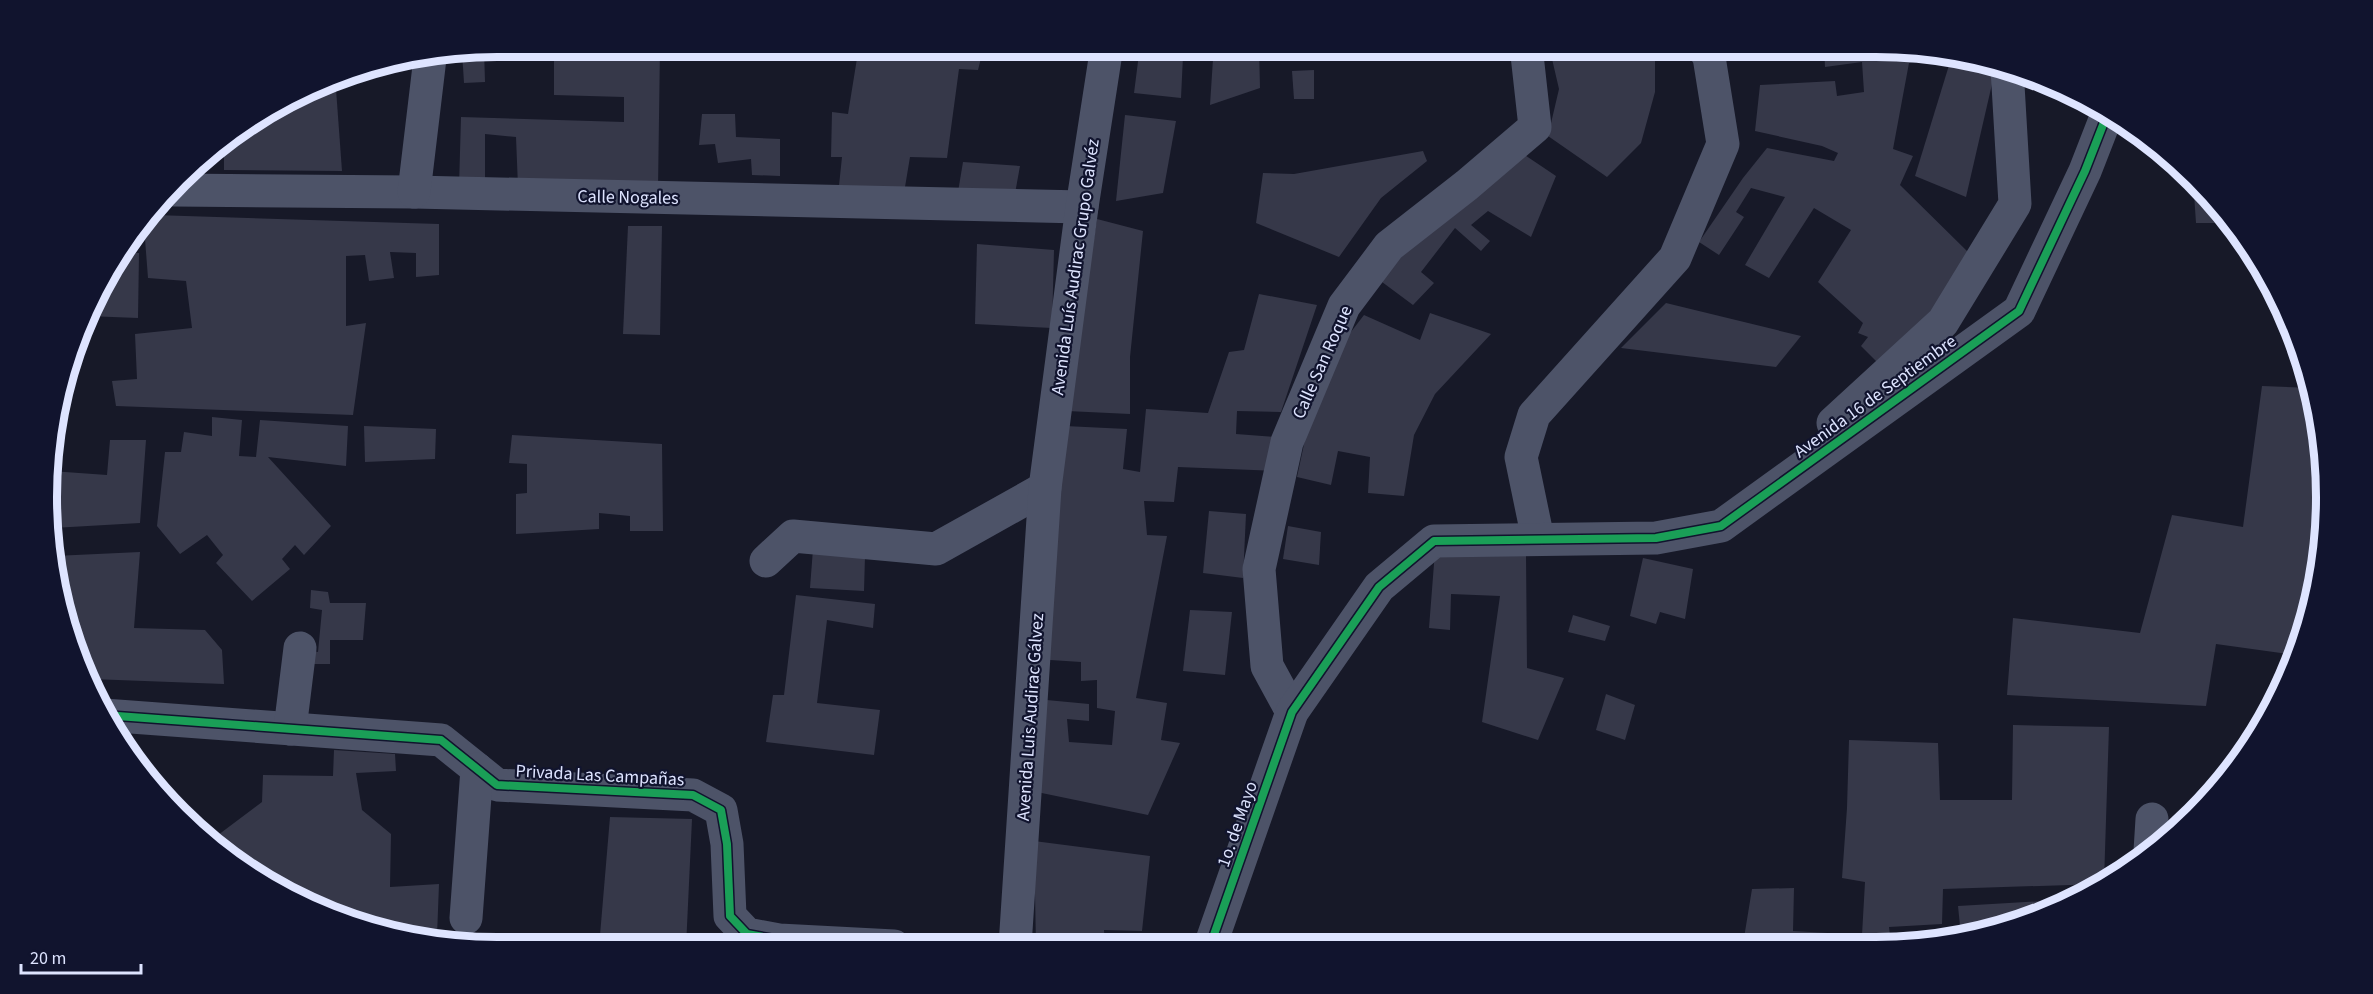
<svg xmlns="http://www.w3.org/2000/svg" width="2373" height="994" font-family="'Source Sans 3',sans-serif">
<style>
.building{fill:#363849}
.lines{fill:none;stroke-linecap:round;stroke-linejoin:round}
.street{stroke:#4d5368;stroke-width:33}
.cycleway-casing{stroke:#11142e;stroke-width:11}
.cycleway{stroke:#1a9f57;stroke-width:8}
.labels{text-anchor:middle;stroke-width:4.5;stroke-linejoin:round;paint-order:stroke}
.street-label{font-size:18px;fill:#dee4ff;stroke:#11142e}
.rim{fill:none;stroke:#dee4ff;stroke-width:8}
</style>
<rect width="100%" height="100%" fill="#171928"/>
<!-- building -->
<g class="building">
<polygon points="554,46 595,46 596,55 625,58 627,46 660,47 658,189 518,187 516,137 485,134 485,189 459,187 461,117 624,122 624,97 554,95"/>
<polygon points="859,46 984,46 978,70 959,69 947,158 910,157 903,199 838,195 842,157 831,157 832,112 848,114"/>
<polygon points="1140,46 1259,46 1260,88 1210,105 1213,59 1183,56 1181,98 1134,93"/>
<polygon points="1549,46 1655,46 1655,92 1641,143 1607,177 1548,136 1559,89"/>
<polygon points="1824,46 1876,46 1937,56 1909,63 1893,149 1913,156 1900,185 1969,253 1950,295 1877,362 1861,346 1868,337 1858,333 1863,323 1818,282 1851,230 1814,208 1769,278 1745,265 1785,197 1751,188 1736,212 1744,217 1719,255 1699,242 1743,178 1767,148 1834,161 1838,153 1822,146 1755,131 1760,85 1835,81 1837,96 1864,92 1862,62 1825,67"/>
<polygon points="484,49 485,82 464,83 462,52"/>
<polygon points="1950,62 1995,71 1966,197 1915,176"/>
<polygon points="1314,70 1314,99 1294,99 1292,71"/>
<polygon points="336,89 342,171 224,170 224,141 272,107 307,91"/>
<polygon points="702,114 735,114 736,137 780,139 780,176 752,175 751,159 718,163 715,144 699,145"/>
<polygon points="1125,115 1176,121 1163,193 1116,201"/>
<polygon points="1513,147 1556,176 1531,237 1488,211 1471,225 1490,241 1481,251 1455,228 1421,272 1434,283 1413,305 1378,279"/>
<polygon points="1423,151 1427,161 1381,198 1339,257 1256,223 1263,173 1294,174"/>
<polygon points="963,162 1020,166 1014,199 958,192"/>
<polygon points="2193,179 2233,222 2234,223 2196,223"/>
<polygon points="154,215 439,224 439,275 416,277 416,253 390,252 394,278 369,281 365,255 346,256 346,326 366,323 353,415 116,406 112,381 137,379 135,334 192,328 186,281 148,278 144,226"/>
<polygon points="1097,219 1143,231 1130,357 1130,414 1067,411"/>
<polygon points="628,226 662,226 660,335 623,334"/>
<polygon points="977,244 1054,250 1052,328 975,324"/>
<polygon points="123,252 139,253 138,318 87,316 107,272"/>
<polygon points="1259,294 1317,305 1281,412 1237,411 1236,434 1277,437 1277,471 1178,467 1174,502 1144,501 1147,535 1167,536 1136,698 1167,703 1161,740 1180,743 1148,815 1032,791 1036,699 1089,704 1089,721 1067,719 1069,742 1112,745 1115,711 1097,708 1097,680 1081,681 1081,662 1035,659 1065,426 1127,429 1123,469 1140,472 1146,409 1208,413 1229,352 1244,350"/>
<polygon points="1666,303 1801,336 1776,367 1621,348"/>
<polygon points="1430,313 1491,334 1435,394 1414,435 1404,496 1368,493 1370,457 1338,451 1331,485 1297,477 1306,435 1344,341 1364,315 1420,340"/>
<polygon points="2262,386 2312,388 2322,446 2310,545 2323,547 2323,555 2303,641 2296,655 2216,644 2206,706 2007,695 2013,618 2140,633 2172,515 2243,527"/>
<polygon points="212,417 242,420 239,456 256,457 260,420 348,426 346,466 268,457 331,526 304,555 295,545 282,559 290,569 252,601 216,563 223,555 207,535 180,554 157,526 165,452 181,452 184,432 212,436"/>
<polygon points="364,426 436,429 435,459 365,462"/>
<polygon points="512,435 662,444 663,531 630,531 630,516 599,513 599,529 516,534 516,494 527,493 527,464 509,463"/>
<polygon points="110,440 146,440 140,523 53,528 51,471 107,475"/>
<polygon points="1209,511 1246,514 1243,578 1203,573"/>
<polygon points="1288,526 1321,532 1319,565 1283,559"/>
<polygon points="813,549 865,556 864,591 810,588"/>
<polygon points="1435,551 1526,555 1527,668 1564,678 1538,740 1482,722 1500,596 1451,594 1450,630 1429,628"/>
<polygon points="140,552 134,628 205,630 222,650 224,684 91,679 55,585 54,556"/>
<polygon points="1643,558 1693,569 1685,619 1660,612 1656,624 1630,616"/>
<polygon points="311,590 328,592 330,603 366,603 363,640 330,640 330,664 312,664 308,650 318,652 322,610 310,608"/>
<polygon points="796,595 875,604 873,628 827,620 817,703 880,710 874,755 766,742 773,695 784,695"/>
<polygon points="1190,610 1232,612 1225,675 1183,671"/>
<polygon points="1573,615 1610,626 1605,641 1568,632"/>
<polygon points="1606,694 1635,705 1625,740 1596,730"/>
<polygon points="2013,725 2109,727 2104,882 2101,884 1943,889 1942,924 1889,927 1891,944 1813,944 1814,942 1770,938 1770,944 1743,944 1752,889 1794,888 1793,931 1862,935 1865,882 1842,878 1847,808 1849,740 1938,743 1940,800 2012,800"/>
<polygon points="334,750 395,754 396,771 356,773 362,810 391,834 390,887 439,884 437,936 425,936 353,924 219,851 218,835 262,802 263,775 333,776"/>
<polygon points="610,817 692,819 686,947 599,947"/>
<polygon points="1034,841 1150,856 1142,931 1104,930 1105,946 1036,946"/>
<polygon points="2078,899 2075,901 1961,936 1958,906"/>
<polygon points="1949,938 1935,944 1917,944 1917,942"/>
</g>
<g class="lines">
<!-- street -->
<g class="street">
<polyline points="174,190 414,192 1082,207"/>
<polyline points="414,192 430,58"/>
<polyline points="1833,423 1943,322 2015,204 2007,68"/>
<polyline points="1538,539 1521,457 1534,415 1675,258 1723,144 1709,57 1702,46"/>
<polyline points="766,561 793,536 936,549 1045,488"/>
<polyline points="1292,712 1267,666 1259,569 1287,442 1344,306 1389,246 1467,185 1535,127 1526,46"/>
<polyline points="104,715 441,740 497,785 693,795 721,810 727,844 730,916 747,934 779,940 894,946"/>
<polyline points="290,729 300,648"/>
<polyline points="2150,851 2152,819"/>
<polyline points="466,918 477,769"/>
<polyline points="1015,946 1045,488 1082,207 1107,46"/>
<polyline points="1210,946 1292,712 1379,587 1434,541 1656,538 1721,526 2019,311 2085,171 2108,112"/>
</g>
<defs>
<g id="cycleway">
<polyline points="104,715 441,740 497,785 693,795 721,810 727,844 730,916 747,934 779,940 894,946"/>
<polyline points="1210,946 1292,712 1379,587 1434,541 1656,538 1721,526 2019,311 2085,171 2108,112"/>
</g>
</defs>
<!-- cycleway casing -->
<use href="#cycleway" class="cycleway-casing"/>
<!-- cycleway -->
<use href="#cycleway" class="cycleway"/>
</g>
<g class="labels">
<!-- street labels -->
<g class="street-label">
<text transform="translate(628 197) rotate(1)" y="6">Calle Nogales</text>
<text transform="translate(1075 267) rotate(-82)" y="6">Avenida Luís Audirac Grupo Galvéz</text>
<text transform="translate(1322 362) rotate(-66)" y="6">Calle San Roque</text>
<text transform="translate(1875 396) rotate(-36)" y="6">Avenida 16 de Septiembre</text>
<text transform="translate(1030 717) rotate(-86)" y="6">Avenida Luis Audirac Gálvez</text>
<text transform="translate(600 775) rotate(3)" y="6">Privada Las Campañas</text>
<text transform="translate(1237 824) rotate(-71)" y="6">1o. de Mayo</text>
</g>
</g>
<!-- crop -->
<path d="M0 0H2373V994H0ZM497 57H1876A440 440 0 0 1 2316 497V497A440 440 0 0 1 1876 937H497A440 440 0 0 1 57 497V497A440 440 0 0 1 497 57Z" fill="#11142e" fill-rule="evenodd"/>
<path class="rim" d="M497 57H1876A440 440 0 0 1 2316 497V497A440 440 0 0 1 1876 937H497A440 440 0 0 1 57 497V497A440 440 0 0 1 497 57Z"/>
<!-- scale -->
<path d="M21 964v9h120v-9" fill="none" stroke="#dee4ff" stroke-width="3"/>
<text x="30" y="964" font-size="18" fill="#dee4ff" stroke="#11142e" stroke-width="4.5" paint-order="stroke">20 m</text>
</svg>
